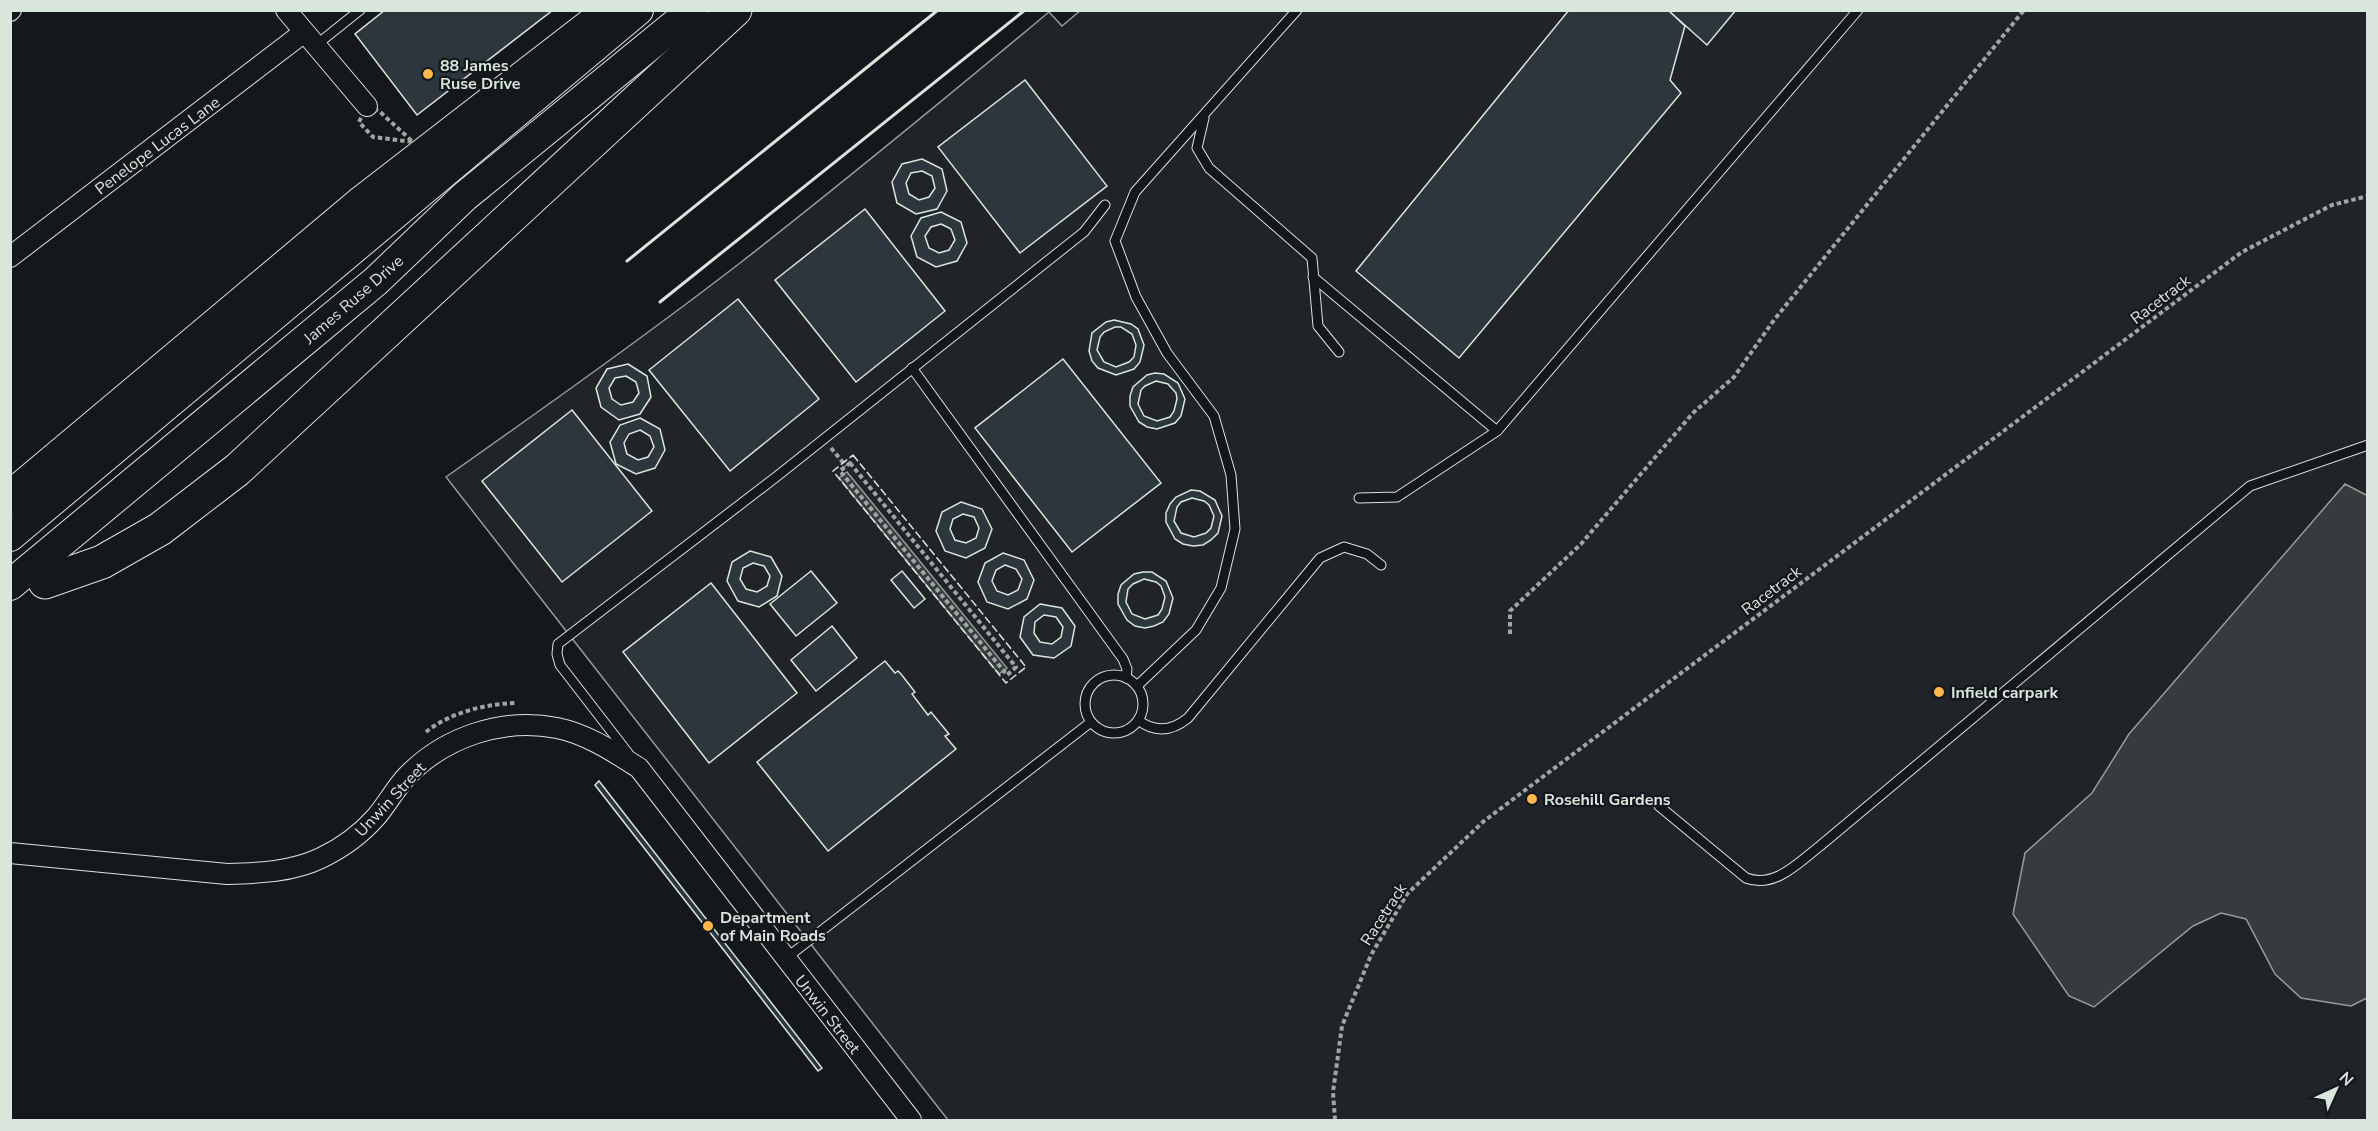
<svg xmlns="http://www.w3.org/2000/svg" width="2378" height="1131" font-family="'Nunito Sans',sans-serif">
<style>
.green{fill:#202428;stroke:#939e99;stroke-width:1.5}
.water{fill:#363b3e;stroke:#939e99;stroke-width:1.5}
.building{fill:#2c363c;stroke:#d8e6dc;stroke-width:1.5;fill-rule:evenodd}
.lines{fill:none;stroke-linecap:round;stroke-linejoin:round}
.lane-casing{stroke:#d8e6dc;stroke-width:11}
.street-casing{stroke:#d8e6dc;stroke-width:22}
.primary-casing{stroke:#d8e6dc;stroke-width:32}
.highway-casing{stroke:#d8e6dc;stroke-width:35}
.path{stroke:#9da8a2;stroke-width:4;stroke-dasharray:4.5 3;stroke-linecap:butt}
.lane{stroke:#14181c;stroke-width:9}
.street{stroke:#14181c;stroke-width:20}
.primary{stroke:#14181c;stroke-width:30}
.highway{stroke:#14181c;stroke-width:33}
.fence{stroke:#d8e6dc;stroke-width:1.5;stroke-dasharray:8 3;stroke-linecap:butt}
.wall{stroke:#d8e6dc;stroke-width:3}
.poi-dot{fill:#ffb74d;stroke:#14181c;stroke-width:2}
.labels{text-anchor:middle;stroke-width:4.5;stroke-linejoin:round;paint-order:stroke}
.poi-label{font-size:16px;font-weight:bold;fill:#d8e6dc;stroke:#14181c;text-anchor:start}
.street-label{font-size:16px;fill:#d8e6dc;stroke:#14181c}
</style>
<rect width="100%" height="100%" fill="#14181c"/>
<!-- green -->
<path class="green" d="M1081,10L2367,11V1120H948L446,477C545,407 644,337 740,263C845,181 947,97 1049,12L1062,26Z"/>
<!-- water -->
<g class="water">
<polygon points="847,472 1007,668 999,674 839,478"/>
<polygon points="2345,484 2368,496 2367,998 2351,1006 2301,998 2275,974 2246,919 2221,913 2193,926 2094,1007 2069,996 2013,914 2025,853 2092,793 2129,734"/>
</g>
<!-- building -->
<g class="building">
<polygon points="385,10 553,10 417,115 355,34"/>
<polygon points="1569,10 1668,10 1685,26 1670,80 1681,93 1459,358 1356,271"/>
<polygon points="1668,10 1736,10 1707,45"/>
<polygon points="1025,80 1107,186 1020,253 938,147"/>
<path d="M922,159L942,169L947,191L937,209L916,214L897,203L892,182L902,164ZM922,171L932,176L935,188L929,197L919,200L909,194L906,183L911,173Z"/>
<polygon points="865,209 945,311 856,382 775,280"/>
<path d="M941,212L961,222L967,243L957,261L936,267L917,257L911,236L921,218ZM941,224L951,229L955,240L949,250L939,253L929,248L925,236L931,227Z"/>
<polygon points="738,299 819,399 730,471 649,370"/>
<path d="M1114,320L1131,324L1138,329L1144,345L1140,362L1134,369L1116,375L1098,368L1092,361L1089,351L1092,333L1106,322ZM1115,327H1121L1132,334L1136,345L1134,357L1129,362L1116,367L1104,362L1097,350L1100,337L1104,332Z"/>
<polygon points="1063,359 1161,483 1072,552 975,428"/>
<path d="M628,364L647,376L651,397L640,414L619,420L601,407L596,388L607,369ZM626,376L636,382L639,393L633,402L621,405L612,399L609,388L615,378Z"/>
<path d="M1155,373L1164,374L1178,383L1185,399L1181,416L1175,423L1157,429L1147,427L1139,422L1130,406V396L1133,387L1147,375ZM1156,381L1168,384L1176,393L1177,399L1174,411L1170,417L1157,421L1144,416L1138,404L1141,390L1145,386Z"/>
<polygon points="572,410 652,511 562,582 482,481"/>
<path d="M640,418L660,429L665,450L655,468L636,474L616,464L610,442L620,425ZM640,430L650,436L654,447L648,457L638,460L627,454L624,443L629,434Z"/>
<path d="M1191,490L1200,491L1215,500L1222,516L1218,533L1211,540L1203,545L1193,546L1183,544L1175,539L1166,522V513L1170,504L1176,497ZM1192,498L1204,501L1209,505L1214,516L1211,528L1206,533L1194,537L1181,533L1174,521L1177,507L1181,502Z"/>
<path d="M961,502L982,509L992,529L985,548L966,558L945,551L936,531L942,512ZM963,514L974,517L979,528L976,538L966,543L955,540L950,529L953,519Z"/>
<path d="M750,551L771,557L782,576L777,596L759,607L738,601L727,581L732,562ZM753,563L764,566L770,576L767,586L757,592L746,589L740,579L743,568Z"/>
<path d="M1003,553L1024,560L1034,580L1027,599L1008,609L987,602L978,582L985,563ZM1005,565L1016,569L1022,579L1018,590L1008,595L997,591L992,581L996,570Z"/>
<polygon points="811,571 837,603 796,636 770,604"/>
<polygon points="902,571 925,599 914,608 891,580"/>
<path d="M1143,572H1152L1166,581L1173,598L1169,614L1163,622L1154,626L1145,628L1135,626L1127,620L1118,604V594L1121,585L1134,574ZM1144,579L1156,582L1161,586L1165,597L1162,609L1158,615L1145,619L1132,614L1126,602L1128,589L1133,584Z"/>
<polygon points="711,583 797,693 709,763 623,652"/>
<path d="M1040,604L1062,608L1075,626L1071,646L1054,658L1033,655L1020,637L1024,617ZM1044,615L1056,617L1063,627L1061,637L1052,644L1040,642L1034,633L1035,622Z"/>
<polygon points="832,626 857,658 816,691 791,660"/>
<polygon points="885,661 895,673 898,671 901,674 915,692 912,694 928,715 931,712 949,734 945,736 956,749 828,851 757,762"/>
<polygon points="599,781 822,1068 818,1071 595,785"/>
</g>
<g class="lines">
<defs>
<g id="lane">
<polyline points="315,46 360,10"/>
<polyline points="1204,118 1197,148 1209,168 1312,258 1318,326 1339,352"/>
<polyline points="1313,277 1497,431 1858,10"/>
<polyline points="912,368 1123,659 1127,669 1126,678"/>
<polyline points="1359,498 1397,497 1497,431"/>
<circle cx="1114" cy="704" r="29"/>
<polyline points="1137,686 1196,630 1221,588 1235,529 1231,475 1214,416 1167,353 1136,297 1115,241 1135,192 1297,10"/>
<path d="M1138,720C1155,733 1172,731 1188,718L1320,558L1344,547L1367,554L1381,565"/>
<polyline points="628,753 560,665 557,654 558,644 776,477 1084,232 1105,205"/>
<path d="M1659,806L1746,878C1775,889 1799,862 1820,846L2250,486L2368,445"/>
<polyline points="785,959 1091,722"/>
</g>
<g id="street">
<polyline points="286,10 367,106"/>
<polyline points="10,11 11,10"/>
<polyline points="10,257 303,33"/>
<path d="M10,853L227,874C259,873 292,872 321,858C342,848 361,834 376,817C387,804 395,789 406,777C444,737 503,717 557,728C587,734 614,752 639,768L911,1120"/>
</g>
<g id="primary">
<polyline points="10,536 638,10"/>
<polyline points="10,585 376,281 465,196 693,10"/>
</g>
<g id="highway">
<polyline points="10,498 364,201 611,10"/>
<polyline points="45,582 102,562 160,529 237,470 735,10"/>
</g>
</defs>
<!-- lane casing -->
<use href="#lane" class="lane-casing"/>
<!-- street casing -->
<use href="#street" class="street-casing"/>
<!-- primary casing -->
<use href="#primary" class="primary-casing"/>
<!-- highway casing -->
<use href="#highway" class="highway-casing"/>
<!-- path -->
<g class="path">
<polygon points="367,106 379,111 413,142 373,137 359,122"/>
<polyline points="831,448 846,466"/>
<polygon points="850,463 1016,667 1007,675 840,471"/>
<polyline points="1510,634 1510,611 1581,544 1693,413 1734,377 1774,320 2024,10"/>
<path d="M426,732C449,713 485,704 515,703"/>
<polyline points="1335,1120 1333,1092 1342,1026 1371,955 1407,894 1484,821 2242,252 2332,205 2368,196"/>
</g>
<!-- lane -->
<use href="#lane" class="lane"/>
<!-- street -->
<use href="#street" class="street"/>
<!-- primary -->
<use href="#primary" class="primary"/>
<!-- highway -->
<use href="#highway" class="highway"/>
<!-- fence -->
<polygon class="fence" points="853,455 1026,667 1006,683 833,471"/>
<!-- wall -->
<g class="wall">
<polyline points="627,261 938,10"/>
<polyline points="660,302 1025,10"/>
</g>
</g>
<!-- markers -->
<g class="poi-dot">
<circle cx="428" cy="74" r="6"/>
<circle cx="1939" cy="692" r="6"/>
<circle cx="1532" cy="799" r="6"/>
<circle cx="708" cy="926" r="6"/>
</g>
<g class="labels">
<!-- poi labels -->
<g class="poi-label">
<text x="440" y="71">88 James<tspan x="440" dy="18">Ruse Drive</tspan></text>
<text x="1951" y="698">Infield carpark</text>
<text x="1544" y="805">Rosehill Gardens</text>
<text x="720" y="923">Department<tspan x="720" dy="18">of Main Roads</tspan></text>
</g>
<!-- street labels -->
<g class="street-label">
<text transform="translate(157 145) rotate(-37)" y="6">Penelope Lucas Lane</text>
<text transform="translate(353 299) rotate(-41)" y="6">James Ruse Drive</text>
<text transform="translate(2160 299) rotate(-37)" y="6">Racetrack</text>
<text transform="translate(1771 590) rotate(-37)" y="6">Racetrack</text>
<text transform="translate(390 799) rotate(-47)" y="6">Unwin Street</text>
<text transform="translate(1383 914) rotate(-57)" y="6">Racetrack</text>
<text transform="translate(828 1014) rotate(52)" y="6">Unwin Street</text>
</g>
</g>
<!-- border -->
<rect width="2378" height="1131" fill="none" stroke="#d8e6dc" stroke-width="24"/>
<!-- north arrow -->
<g transform="translate(2336 1089) rotate(45)" stroke="#14181c" stroke-width="4.5" paint-order="stroke">
<path d="M0-4.5L10 22L0 15L-10 22Z" fill="#d8e6dc"/>
<text y="-9" font-size="16" font-weight="bold" text-anchor="middle" fill="#d8e6dc">N</text>
</g>
</svg>
